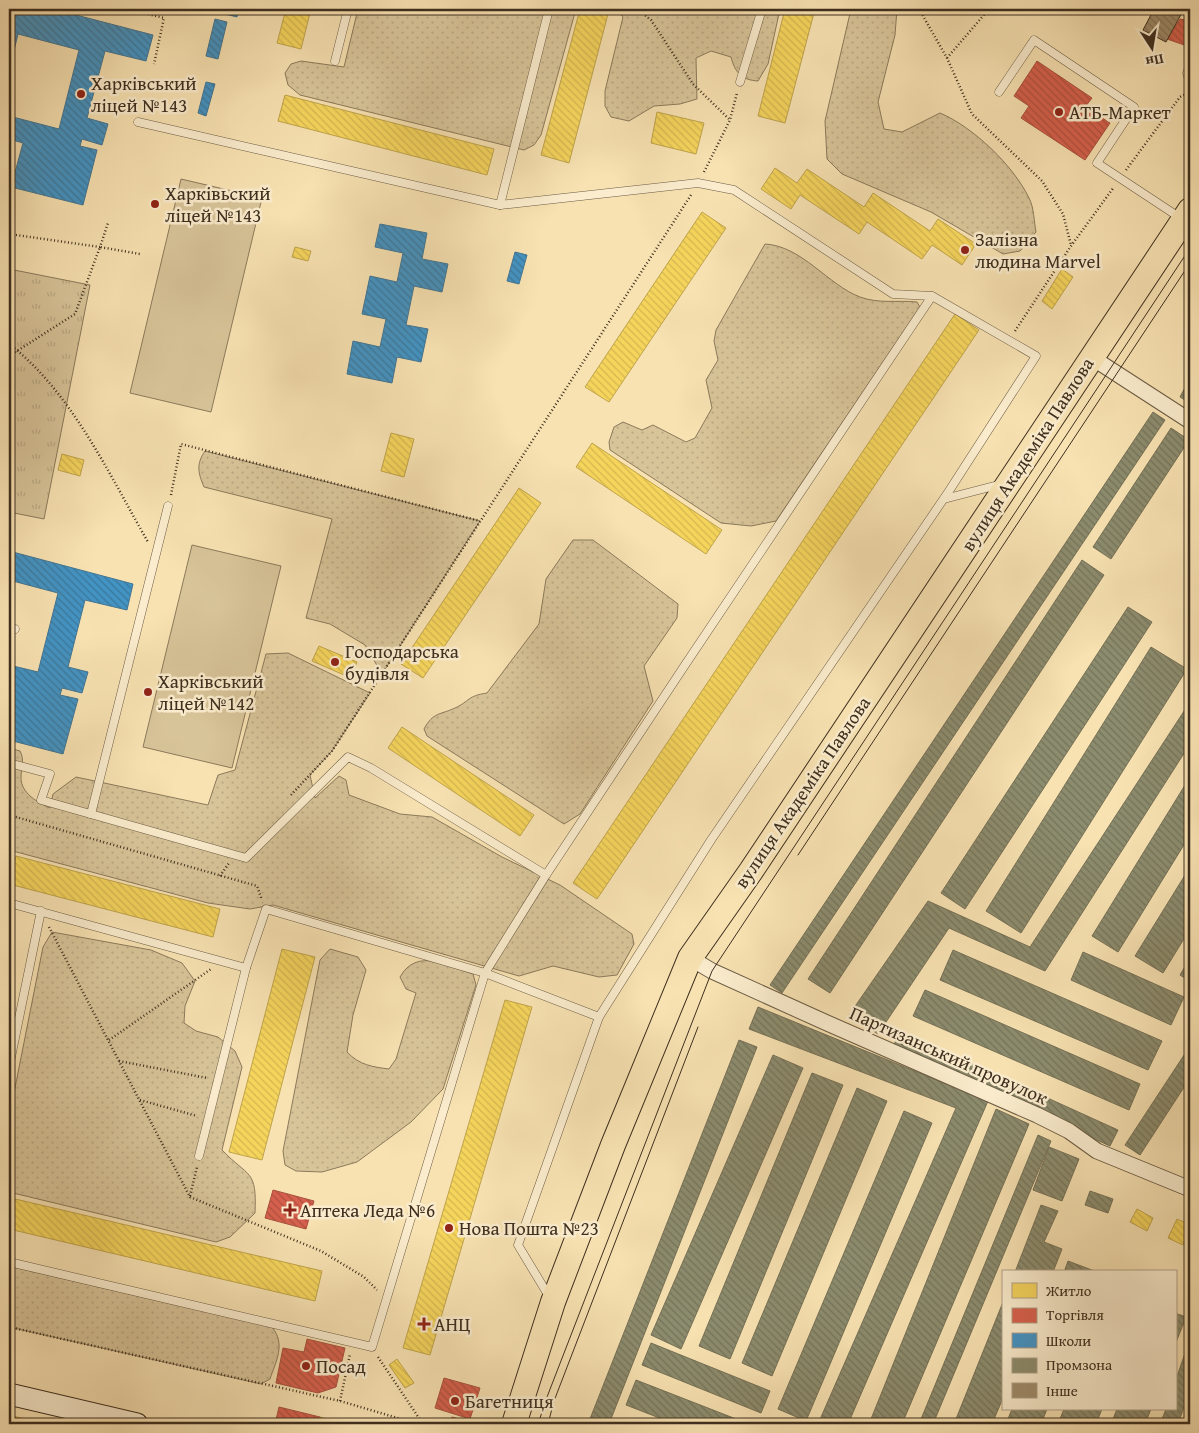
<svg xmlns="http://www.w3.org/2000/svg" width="1199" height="1433" font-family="'Gentium Book Plus',serif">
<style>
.grass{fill:#d8c499;stroke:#8b7a5c}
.park{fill:url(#park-tufts);stroke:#8b7a5c}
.garden{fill:url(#garden-dots);stroke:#8b7a5c}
.homes{fill:url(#homes-back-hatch);stroke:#bfa34a}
.shops{fill:url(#shops-back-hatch);stroke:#a8513f}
.schools{fill:url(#schools-back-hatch);stroke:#427592}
.industry{fill:url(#industry-back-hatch);stroke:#757056}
.building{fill:url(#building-back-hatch);stroke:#3e2f1f}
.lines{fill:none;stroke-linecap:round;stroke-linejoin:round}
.lane-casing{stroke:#6c5c44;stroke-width:9}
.street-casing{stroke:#6c5c44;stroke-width:17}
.secondary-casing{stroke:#3e2f1f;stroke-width:23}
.primary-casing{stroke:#3e2f1f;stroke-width:26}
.path{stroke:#3e2f1f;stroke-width:2.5;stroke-dasharray:1 2.5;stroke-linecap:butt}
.lane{stroke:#faeccd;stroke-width:8}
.street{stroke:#faeccd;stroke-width:15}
.secondary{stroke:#faeccd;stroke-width:21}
.primary{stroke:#f8e2b2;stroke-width:24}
.tram{stroke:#3e2f1f;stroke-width:1}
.poi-dot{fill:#8f2418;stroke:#faeccd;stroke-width:2}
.labels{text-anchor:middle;stroke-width:5;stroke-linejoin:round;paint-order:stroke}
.poi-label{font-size:19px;fill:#3e2f1f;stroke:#faeccd;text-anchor:start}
.street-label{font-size:19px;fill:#3e2f1f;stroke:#faeccd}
</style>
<defs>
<pattern id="park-tufts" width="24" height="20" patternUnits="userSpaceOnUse" patternTransform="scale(1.25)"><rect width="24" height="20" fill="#d8c499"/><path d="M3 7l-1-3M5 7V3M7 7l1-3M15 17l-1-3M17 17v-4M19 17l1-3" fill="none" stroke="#baa983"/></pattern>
<pattern id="garden-dots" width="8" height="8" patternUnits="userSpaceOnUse" patternTransform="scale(1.25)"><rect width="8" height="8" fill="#d8c499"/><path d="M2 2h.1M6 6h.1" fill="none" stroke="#baa983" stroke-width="1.8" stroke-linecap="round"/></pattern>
<pattern id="homes-back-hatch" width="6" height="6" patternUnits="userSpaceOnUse" patternTransform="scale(1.25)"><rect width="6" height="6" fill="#f6d55c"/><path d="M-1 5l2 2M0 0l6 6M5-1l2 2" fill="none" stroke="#d4b750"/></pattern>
<pattern id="shops-back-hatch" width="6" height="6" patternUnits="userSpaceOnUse" patternTransform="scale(1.25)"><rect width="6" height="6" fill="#d6604d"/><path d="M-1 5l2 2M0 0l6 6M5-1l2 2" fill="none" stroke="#af503f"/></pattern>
<pattern id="schools-back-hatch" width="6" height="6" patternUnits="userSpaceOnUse" patternTransform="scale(1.25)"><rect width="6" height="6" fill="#4393c3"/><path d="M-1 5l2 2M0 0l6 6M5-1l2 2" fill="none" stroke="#39789e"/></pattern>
<pattern id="industry-back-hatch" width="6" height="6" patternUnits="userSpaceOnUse" patternTransform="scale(1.25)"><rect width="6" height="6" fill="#8c8c6e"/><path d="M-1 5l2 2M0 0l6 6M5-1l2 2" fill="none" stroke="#74735a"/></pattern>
<pattern id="building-back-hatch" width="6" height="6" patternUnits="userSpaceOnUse" patternTransform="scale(1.25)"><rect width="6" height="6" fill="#9f8c6b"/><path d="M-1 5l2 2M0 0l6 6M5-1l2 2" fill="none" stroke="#837357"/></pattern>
</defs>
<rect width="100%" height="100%" fill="#f8e2b2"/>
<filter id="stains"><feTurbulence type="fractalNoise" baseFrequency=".004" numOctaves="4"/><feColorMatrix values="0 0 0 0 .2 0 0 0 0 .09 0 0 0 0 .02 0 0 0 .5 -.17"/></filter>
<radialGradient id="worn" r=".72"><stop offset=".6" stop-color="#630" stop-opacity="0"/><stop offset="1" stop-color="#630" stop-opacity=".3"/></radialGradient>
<!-- grass -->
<g class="grass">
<polygon points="181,179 262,198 211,412 130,393"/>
<polygon points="192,545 281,566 232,768 143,747"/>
</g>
<!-- park -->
<polygon class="park" points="9,269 90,285 44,519 9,512"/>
<!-- garden -->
<g class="garden">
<polygon points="358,9 576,9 541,135 534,145 524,150 300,95 288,85 285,73 291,64 301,61 344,67"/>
<path d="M615,9H780L768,64L758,81C742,80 735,73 731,57L711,51L696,58L697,99L680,104L654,106L629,121L611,117L605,106V91L623,17Z"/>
<path d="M851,9H897L895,35L878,102L884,129L902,132L940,113C973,127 1013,165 1029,198C1034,207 1034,222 1036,232L1020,251L1003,254L931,212L842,174L827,159L825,121Z"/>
<path d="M765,244C802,246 828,285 860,297C879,304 897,300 917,302L920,307L776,521L751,526L721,523L610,450L609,442L614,427L623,422L642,430L653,425L686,442L695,438L712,408L706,380L718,360L714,341L716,330Z"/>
<path d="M205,451L480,521L382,674L365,645L330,624L306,618L332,519L204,487C198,473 196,464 205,451Z"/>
<path d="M573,540H593L678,604L677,618L644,666L653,701L580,814L564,824L427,736L424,729C433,712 440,715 455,708C470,701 467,696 487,693L539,624L546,579Z"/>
<path d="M288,653L370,693L332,751L310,775L315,798L339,776L346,780L349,795L400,814L432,817L502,857L560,885L632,934L634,944L617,975L599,977L553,966L519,976L273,905L250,909L208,903L9,850V748L20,751C25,760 21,768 21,778C21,793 38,803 50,808L53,794L76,777L208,805L218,775L235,770L266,654Z"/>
<path d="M52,932L151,950L182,963L195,981L185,1006L184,1023L196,1031L218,1037L235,1051L242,1067L222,1150C249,1178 257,1169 255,1213L230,1237L216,1242L9,1192V1118L43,947Z"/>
<path d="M330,949L358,957L366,970L353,1015L347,1052C359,1065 373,1067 389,1069L396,1059L416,993L406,989L400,977C417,947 447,966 473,974L476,985L443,1089L411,1122L357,1162L322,1172L296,1171L285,1165L283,1151L320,960Z"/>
<path d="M9,1266L272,1327C286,1344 276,1361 270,1379L261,1384L9,1327Z"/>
</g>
<!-- homes -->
<g class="homes">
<polygon points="286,9 311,9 301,49 277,43"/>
<polygon points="580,9 609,10 569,163 541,155"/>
<polygon points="785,9 815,9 785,123 758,116"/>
<polygon points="285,95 494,149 487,175 278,121"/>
<polygon points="657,112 704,123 696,154 651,143"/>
<polygon points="775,168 797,183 807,169 864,207 873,193 930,231 938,219 976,244 962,265 932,245 922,259 867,222 859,234 800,195 791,209 761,189"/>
<polygon points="702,212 726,228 609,402 585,387"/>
<polygon points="295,247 311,251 308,261 292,257"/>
<polygon points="1062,269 1073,277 1052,309 1042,301"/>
<polygon points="955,314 979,330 597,899 573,883"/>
<polygon points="391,433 414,439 404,477 381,471"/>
<polygon points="592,443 722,530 706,554 576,467"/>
<polygon points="62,454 84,460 80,476 58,470"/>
<polygon points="519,488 541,503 423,678 401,664"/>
<polygon points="319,646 357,662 351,678 312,661"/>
<polygon points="402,727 534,815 520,836 388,748"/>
<polygon points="16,856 220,909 213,937 9,884"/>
<polygon points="282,949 315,957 262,1160 229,1152"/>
<polygon points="505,1000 532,1007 430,1355 403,1348"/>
<polygon points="11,1198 322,1271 315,1301 9,1229"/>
<polygon points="1137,1209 1153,1218 1147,1231 1130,1222"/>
<polygon points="1177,1219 1190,1225 1183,1245 1168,1238"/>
<polygon points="397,1359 414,1383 405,1388 389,1365"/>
<polygon points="9,1415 45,1424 9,1424"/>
<polygon points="320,1417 335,1421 334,1424 319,1424"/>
</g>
<!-- shops -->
<g class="shops">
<polygon points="1180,19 1190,21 1190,47 1167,39"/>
<polygon points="1037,61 1092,98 1085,107 1110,123 1085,160 1021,118 1029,106 1014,96"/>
<polygon points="273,1190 314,1201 306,1229 265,1218"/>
<polygon points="307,1339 345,1348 336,1387 318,1393 276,1383 283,1348 304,1352"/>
<polygon points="444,1378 480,1388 470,1419 435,1408"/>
<polygon points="279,1407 320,1417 319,1424 275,1424"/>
<polygon points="452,1417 469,1422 469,1424 450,1424"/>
</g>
<!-- schools -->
<g class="schools">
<polygon points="9,9 53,9 153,35 146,61 105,51 87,118 108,124 102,145 82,139 80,146 97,150 83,205 11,187 23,143 9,139 9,116 59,129 79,50 18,34 9,71"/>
<polygon points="222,9 239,9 237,17 221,13"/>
<polygon points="215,19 227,22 218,59 206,56"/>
<polygon points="206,82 215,84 206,116 198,113"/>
<polygon points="380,224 427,233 422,259 448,264 442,292 414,286 406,325 428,329 421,362 397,357 392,383 347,374 353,341 380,347 386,319 362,314 370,276 397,282 403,253 375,247"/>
<polygon points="515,252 527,255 519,284 507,281"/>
<polygon points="9,551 133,584 127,610 85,600 68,667 88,672 82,693 62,688 60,695 78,699 63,754 9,740 9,665 38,672 58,593 9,580"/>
</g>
<!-- industry -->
<g class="industry">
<polygon points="1189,380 1190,381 1190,403 1180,397"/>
<polygon points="1153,412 1165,420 782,993 770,985"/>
<polygon points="1171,428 1189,440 1111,559 1093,547"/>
<polygon points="1082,560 1104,575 830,993 808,979"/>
<polygon points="1128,607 1152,622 965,909 941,893"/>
<polygon points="1151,647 1187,669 1021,933 986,911"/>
<polygon points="1190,702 1190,744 1045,971 949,928 878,1034 849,1015 928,901 1030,947"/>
<polygon points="1190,777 1190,835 1118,952 1092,936"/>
<polygon points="1190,867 1190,929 1163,973 1135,956"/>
<polygon points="953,950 1162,1041 1148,1070 940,980"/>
<polygon points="1083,952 1184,997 1171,1025 1071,980"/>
<polygon points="1190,958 1190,981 1180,975"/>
<polygon points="925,990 1140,1084 1129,1110 913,1016"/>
<polygon points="758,1007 988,1101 848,1424 818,1424 956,1108 749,1029"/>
<polygon points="900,1031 1118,1130 1110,1146 893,1047"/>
<polygon points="739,1040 757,1047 609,1424 588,1424"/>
<polygon points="1190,1046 1190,1078 1140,1155 1125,1145"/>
<polygon points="773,1055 803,1068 681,1349 651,1335"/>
<polygon points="812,1073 843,1085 730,1359 699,1346"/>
<polygon points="857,1088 887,1101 772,1376 742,1363"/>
<polygon points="996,1109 1029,1124 902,1424 869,1424"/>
<polygon points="904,1111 932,1123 806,1421 778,1409"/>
<polygon points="1038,1135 1051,1141 933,1424 919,1424"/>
<polygon points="1049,1147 1079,1159 1062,1201 1033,1190"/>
<polygon points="1090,1191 1113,1199 1108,1213 1085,1205"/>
<polygon points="1041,1205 1058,1211 1044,1242 1062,1249 1053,1272 1015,1272"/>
<polygon points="1068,1261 1097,1272 1064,1272"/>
<polygon points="1003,1302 1003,1398 992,1424 954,1424"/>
<polygon points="1175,1313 1186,1317 1175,1345"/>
<polygon points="1190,1339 1190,1390 1178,1424 1160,1424 1166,1409 1175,1409 1175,1382"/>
<polygon points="651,1343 770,1391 761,1413 642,1365"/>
<polygon points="636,1380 749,1424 675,1424 626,1405"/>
<polygon points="1012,1409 1047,1409 1041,1424 1006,1424"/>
<polygon points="1064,1409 1102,1409 1096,1424 1058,1424"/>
<polygon points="1117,1409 1151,1409 1145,1424 1111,1424"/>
</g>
<!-- building -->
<polygon class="building" points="1154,9 1184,9 1166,42 1143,30"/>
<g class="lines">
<defs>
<g id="lane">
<polyline points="335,61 348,9"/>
<polyline points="1190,67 1187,73 1190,82"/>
<polyline points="740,82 762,9"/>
<polyline points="999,92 1034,40 1134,107 1097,163 1182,219"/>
<polyline points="138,122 500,205 698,183 734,190 893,294 932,296 1036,356 949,491 711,840 599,1017 518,1245 550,1298"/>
<polyline points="500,205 549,9"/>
<polyline points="944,499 1002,484"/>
<polyline points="9,628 15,629"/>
<polyline points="9,763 50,774 41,800 246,858 348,757 371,768 546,875"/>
<polyline points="91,814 168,506"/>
<polyline points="9,903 246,968"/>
<polyline points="9,1067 41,911"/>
<polyline points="199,1156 246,968 266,909 485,973 599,1017"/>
<polyline points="9,1262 372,1347 485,973 546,875 683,668 932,296"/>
</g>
<g id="street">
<polyline points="1091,357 1190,421"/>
<polyline points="690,958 712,971 827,1023 1037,1115 1069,1131 1097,1151 1190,1189"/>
</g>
<polyline id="secondary" points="9,1394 137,1424"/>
<polyline id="primary" points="514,1424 553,1302 613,1145 690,958 751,871 1190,210"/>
</defs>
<!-- lane casing -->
<use href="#lane" class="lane-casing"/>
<!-- street casing -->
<use href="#street" class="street-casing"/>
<!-- secondary casing -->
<use href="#secondary" class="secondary-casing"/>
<!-- primary casing -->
<use href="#primary" class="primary-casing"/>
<!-- path -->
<g class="path">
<polyline points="128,9 164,18 154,64"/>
<polyline points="637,9 651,20 693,84 730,120"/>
<polyline points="919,9 947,58 972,114 1042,181 1063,214 1071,245"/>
<polyline points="947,58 989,9"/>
<polyline points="1126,170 1180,97 1188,93"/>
<polyline points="704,172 730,120 737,93"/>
<polyline points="9,234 100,247 108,223"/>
<polyline points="1015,331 1071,246 1114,187"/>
<path d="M9,344C71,391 110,476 148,542"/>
<polyline points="9,356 75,314 100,247 140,254"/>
<polyline points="171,495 181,444 480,521"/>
<polyline points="291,795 332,751 691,195"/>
<polyline points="9,815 257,886 262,900"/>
<polyline points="220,876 229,863"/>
<polyline points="49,927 190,1197 321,1251 364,1277 377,1290"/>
<polyline points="109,1040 211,969"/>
<polyline points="119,1061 207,1078"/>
<polyline points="140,1100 197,1116"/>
<polyline points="190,1196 197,1167"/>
<polyline points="9,1327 340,1401 418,1424"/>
<polyline points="378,1357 423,1424"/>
<polyline points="340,1401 350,1354"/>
</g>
<!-- lane -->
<use href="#lane" class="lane"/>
<!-- street -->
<use href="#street" class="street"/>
<!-- secondary -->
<use href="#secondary" class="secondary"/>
<!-- primary -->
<use href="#primary" class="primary"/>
<!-- tram -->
<g class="tram">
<polyline points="798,855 1190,263"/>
<polyline points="538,1424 547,1397 712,971 1190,248"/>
<polyline points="548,1424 554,1401 698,1027"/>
</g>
</g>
<!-- markers -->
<g class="poi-dot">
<circle cx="81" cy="94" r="5"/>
<circle cx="1059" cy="112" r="5"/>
<circle cx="155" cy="204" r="5"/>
<circle cx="965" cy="250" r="5"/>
<circle cx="335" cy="662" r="5"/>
<circle cx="148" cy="692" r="5"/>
<path d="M287.5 1202.5h5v5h5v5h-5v5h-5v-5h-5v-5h5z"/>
<circle cx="449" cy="1228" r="5"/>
<path d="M421.5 1316.5h5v5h5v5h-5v5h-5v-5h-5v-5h5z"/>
<circle cx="306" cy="1366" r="5"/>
<circle cx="455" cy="1401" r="5"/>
</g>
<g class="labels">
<!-- poi labels -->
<g class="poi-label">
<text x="91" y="90">Харківський<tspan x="91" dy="22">ліцей №143</tspan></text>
<text x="1069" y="119">АТБ-Маркет</text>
<text x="165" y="200">Харківьский<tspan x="165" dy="22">ліцей №143</tspan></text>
<text x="975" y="246">Залізна<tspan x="975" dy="22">людина Marvel</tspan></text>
<text x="345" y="658">Господарська<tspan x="345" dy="22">будівля</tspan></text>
<text x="158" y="688">Харківський<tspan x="158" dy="22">ліцей №142</tspan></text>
<text x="300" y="1217">Аптека Леда №6</text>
<text x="459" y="1235">Нова Пошта №23</text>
<text x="434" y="1331">АНЦ</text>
<text x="316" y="1373">Посад</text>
<text x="465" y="1408">Багетниця</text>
</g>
<!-- street labels -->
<g class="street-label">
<text transform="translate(1027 454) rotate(-57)" y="7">вулиця Академіка Павлова</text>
<text transform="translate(802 792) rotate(-56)" y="7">вулиця Академіка Павлова</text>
<text transform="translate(949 1055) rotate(24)" y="7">Партизанський провулок</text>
</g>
</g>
<!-- margin -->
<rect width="1199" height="1433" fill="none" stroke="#f8e2b2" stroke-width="30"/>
<rect x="10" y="10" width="1179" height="1413" fill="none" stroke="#3e2f1f" stroke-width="2.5"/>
<rect x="15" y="15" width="1169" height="1403" fill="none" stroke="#3e2f1f"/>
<!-- legend -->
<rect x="1002" y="1270" width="175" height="140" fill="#faeccd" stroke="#afa087"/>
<rect x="1012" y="1283" width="25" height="15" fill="#f6d55c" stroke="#afa087"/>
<text x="1046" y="1296" font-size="15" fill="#3e2f1f">Житло</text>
<rect x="1012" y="1308" width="25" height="15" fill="#d6604d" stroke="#afa087"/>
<text x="1046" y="1320" font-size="15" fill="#3e2f1f">Торгівля</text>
<rect x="1012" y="1333" width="25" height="15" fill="#4393c3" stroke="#afa087"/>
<text x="1046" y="1346" font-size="15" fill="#3e2f1f">Школи</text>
<rect x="1012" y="1358" width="25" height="15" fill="#8c8c6e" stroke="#afa087"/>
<text x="1046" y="1370" font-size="15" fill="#3e2f1f">Промзона</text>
<rect x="1012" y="1383" width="25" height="15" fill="#9f8c6b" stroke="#afa087"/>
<text x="1046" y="1396" font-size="15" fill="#3e2f1f">Інше</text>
<!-- north arrow -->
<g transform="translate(1152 48) rotate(168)" stroke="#faeccd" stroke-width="4" paint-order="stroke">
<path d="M0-4L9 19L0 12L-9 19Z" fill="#3e2f1f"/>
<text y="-8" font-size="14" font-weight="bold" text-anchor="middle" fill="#3e2f1f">Пн</text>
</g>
<rect width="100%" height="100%" filter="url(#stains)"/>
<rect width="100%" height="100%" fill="url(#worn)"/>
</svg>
